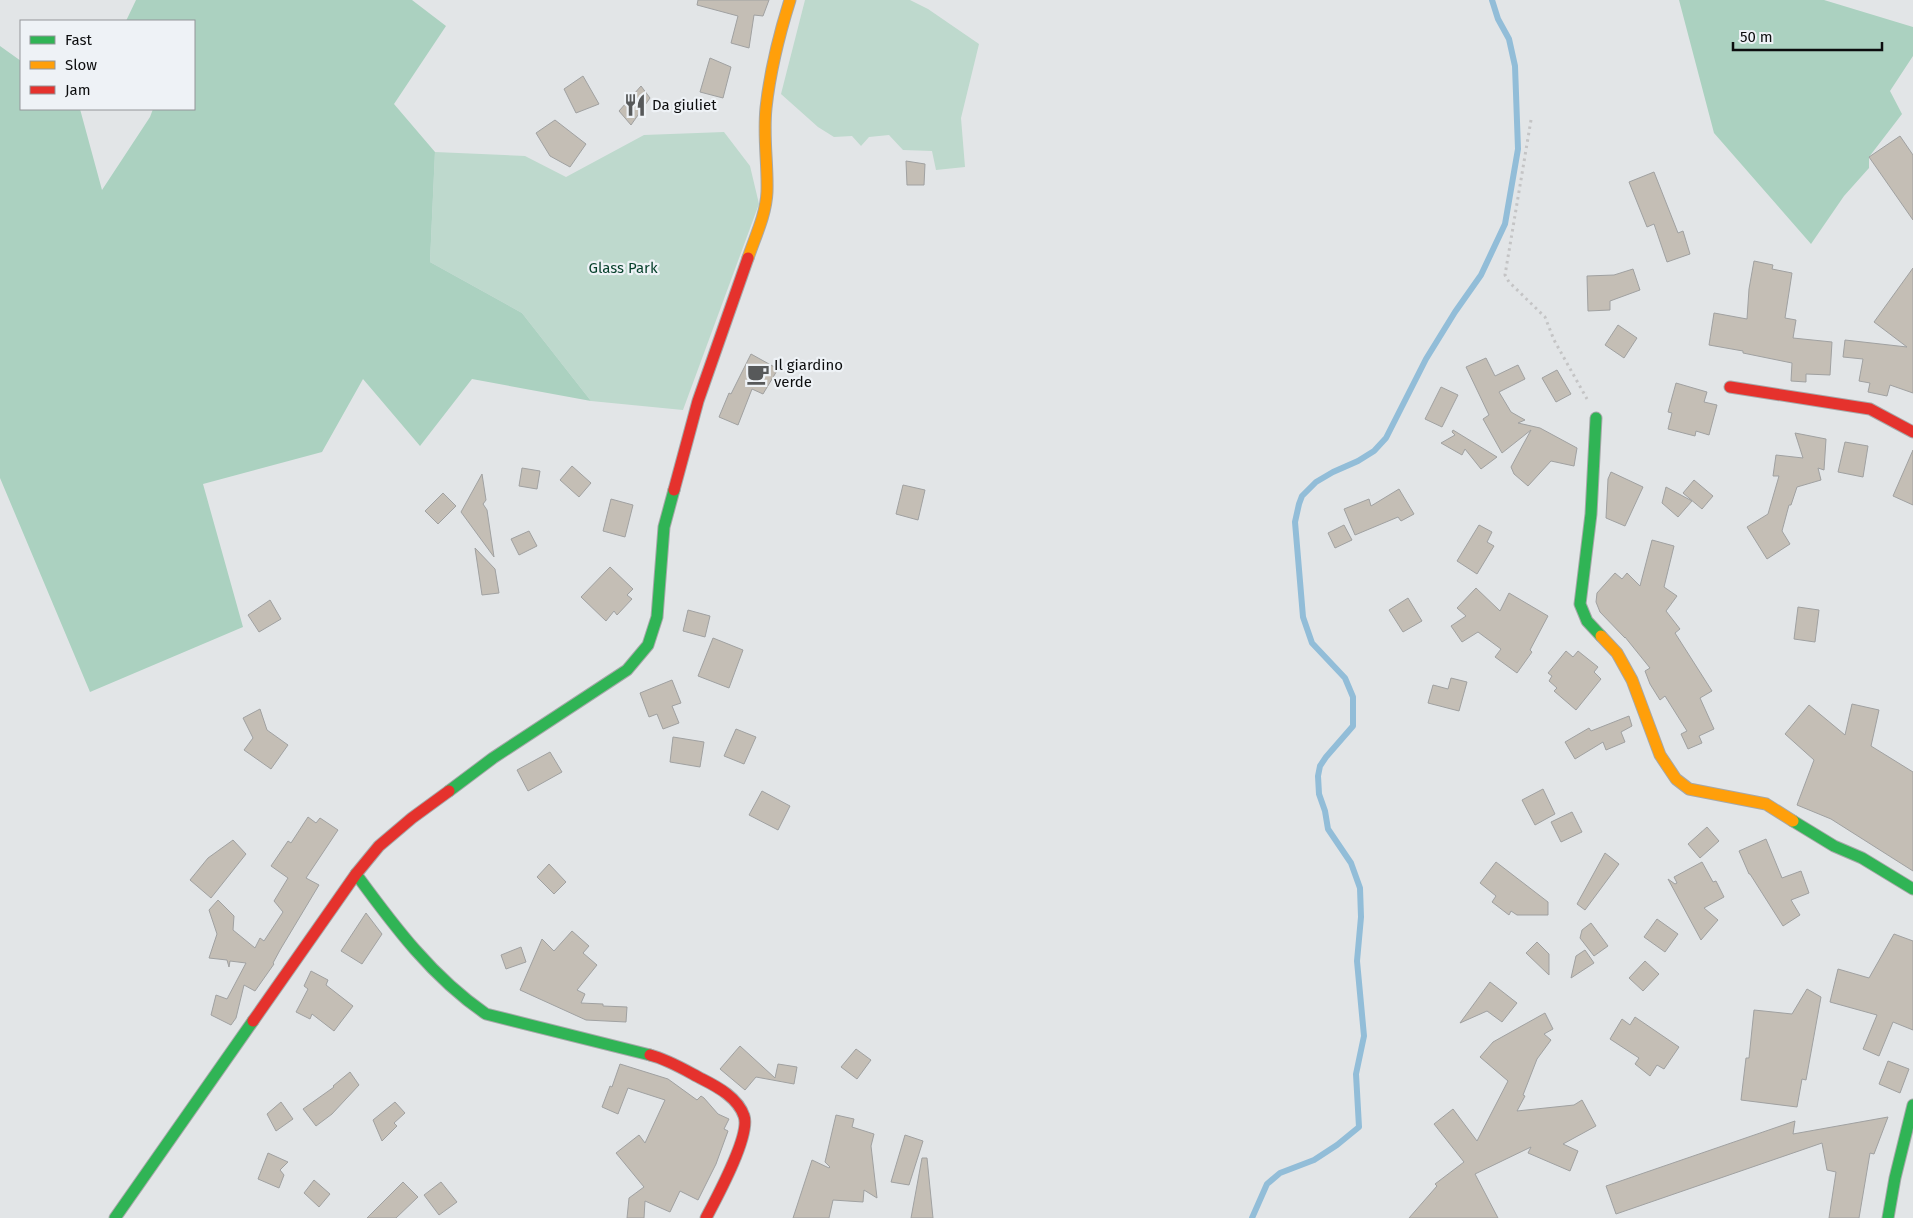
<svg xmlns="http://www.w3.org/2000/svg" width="1913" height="1218" font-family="'Fira Sans',sans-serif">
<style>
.green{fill:#bed9cd}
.forest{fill:#abd1c0}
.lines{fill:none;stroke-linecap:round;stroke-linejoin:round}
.stream{stroke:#92bdd8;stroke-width:6}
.building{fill:#c4beb5;stroke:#a0a1a1}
.fast-casing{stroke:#a6a8a9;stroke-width:13}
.slow-casing{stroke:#a6a8a9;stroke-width:13}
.jam-casing{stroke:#a6a8a9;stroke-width:13}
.path{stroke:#c4c4c5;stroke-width:3;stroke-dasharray:2.5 4;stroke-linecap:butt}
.fast{stroke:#30b455;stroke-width:11}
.slow{stroke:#ff9f0a;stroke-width:11}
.jam{stroke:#e5322d;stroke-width:11}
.labels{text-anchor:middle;stroke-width:4.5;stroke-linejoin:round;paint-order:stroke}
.poi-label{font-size:15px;fill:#0c0d0e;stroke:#eef2f6;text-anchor:start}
.park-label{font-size:15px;fill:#053f2a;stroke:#eef2f6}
</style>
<rect width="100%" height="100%" fill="#e2e5e7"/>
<!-- green -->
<g class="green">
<polygon points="805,0 910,0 928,9 979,44 961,118 965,167 936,170 932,151 903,150 889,135 869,137 861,146 852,136 834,137 818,127 781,94"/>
<polygon points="724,132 750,166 759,204 683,410 591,401 522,313 430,262 435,152 525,156 566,177 644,135"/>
</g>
<!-- forest -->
<g class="forest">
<polygon points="136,0 412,0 446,26 394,104 435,152 430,262 522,313 591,401 472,379 420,446 363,379 322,452 203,484 243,627 90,692 0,478 0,46 21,61 21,109 80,109 102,190 150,117 153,109 194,109 194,21 126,21"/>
<polygon points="1679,0 1824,0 1913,27 1913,56 1890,91 1902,114 1869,157 1869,168 1844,196 1811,244 1714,133"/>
</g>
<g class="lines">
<!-- stream -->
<polyline class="stream" points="1252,1218 1267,1184 1280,1173 1314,1160 1337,1145 1359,1127 1356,1074 1364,1036 1357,961 1361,917 1360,888 1351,863 1328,829 1325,811 1319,794 1318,776 1320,766 1326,757 1353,726 1353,697 1345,678 1312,643 1303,617 1295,522 1299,504 1302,496 1316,482 1333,472 1358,461 1374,451 1386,438 1426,359 1455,312 1481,275 1505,224 1518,149 1515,66 1509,39 1498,19 1492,0"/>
</g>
<!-- building -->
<g class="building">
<polygon points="698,0 769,0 763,16 754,15 749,48 731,43 738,16 697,5"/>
<polygon points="710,58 731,67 723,98 700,92"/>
<polygon points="583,76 599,104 576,113 564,89"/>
<polygon points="641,86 650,98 631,125 619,111"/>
<polygon points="555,120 586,144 570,167 550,156 536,133"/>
<polygon points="1900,136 1913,155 1913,220 1869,157"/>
<polygon points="906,161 925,164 924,185 907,185"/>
<polygon points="1654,172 1678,233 1683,231 1690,254 1667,262 1654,224 1647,227 1629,182"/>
<polygon points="1754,261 1773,265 1772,269 1792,273 1785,318 1796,320 1793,338 1832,342 1830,375 1806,374 1806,382 1791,381 1792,363 1743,353 1743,351 1709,345 1714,313 1747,319 1749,289"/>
<polygon points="1913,268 1913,393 1890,385 1887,396 1868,392 1870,383 1859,381 1863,359 1843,357 1845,340 1907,347 1874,322"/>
<polygon points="1633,269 1640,290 1610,301 1610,310 1588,311 1587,276 1614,275"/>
<polygon points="1618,325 1637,338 1624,358 1605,345"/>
<polygon points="751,354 778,369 763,394 752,389 738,425 719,417 729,393 731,394"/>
<polygon points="1486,358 1495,376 1518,365 1525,379 1499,392 1511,412 1525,420 1518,423 1540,428 1577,448 1574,466 1551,461 1528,486 1514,474 1511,467 1531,430 1502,453 1483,419 1489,415 1466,367"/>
<polygon points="1557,370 1571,394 1556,402 1542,378"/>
<polygon points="1676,383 1707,392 1704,402 1717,405 1709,435 1696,431 1695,436 1668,429 1672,413 1668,412"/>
<polygon points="1441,387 1458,395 1442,427 1425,419"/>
<polygon points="1453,430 1497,457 1481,469 1465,449 1462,455 1441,443 1455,435 1452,432"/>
<polygon points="1795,433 1826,439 1824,470 1818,468 1821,480 1797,487 1791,505 1789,505 1782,531 1790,544 1767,559 1747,527 1768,514 1779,476 1773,476 1776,455 1803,458"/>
<polygon points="1845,442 1868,446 1863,477 1838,472"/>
<polygon points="1913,450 1913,505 1893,496"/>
<polygon points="572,466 591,483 579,497 560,480"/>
<polygon points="522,468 540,471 537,489 519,486"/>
<polygon points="1611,472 1643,487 1625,526 1606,518 1608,479"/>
<polygon points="482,474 486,500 483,504 487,510 494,557 461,512"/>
<polygon points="1694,480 1713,496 1702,509 1683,493"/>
<polygon points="903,485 925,490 918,520 896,514"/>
<polygon points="1666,487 1692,501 1678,517 1662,503"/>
<polygon points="1399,489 1414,514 1401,521 1398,517 1355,535 1344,509 1369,499 1371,506"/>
<polygon points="443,493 456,506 438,524 425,511"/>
<polygon points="611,499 633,505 625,537 603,531"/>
<polygon points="1344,525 1352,540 1335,548 1328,533"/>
<polygon points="1479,525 1492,532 1487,542 1494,546 1477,574 1457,561"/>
<polygon points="529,531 537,546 519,555 511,539"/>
<polygon points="1652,540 1674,546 1664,587 1677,596 1666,611 1680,629 1675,633 1712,691 1700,698 1714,729 1699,736 1702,743 1688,749 1681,734 1687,731 1665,696 1660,700 1650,684 1645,671 1650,668 1625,637 1625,638 1600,612 1596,602 1597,593 1615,573 1622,579 1627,573 1640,586"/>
<polygon points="475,548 495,569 499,593 482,595"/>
<polygon points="610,567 633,589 627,595 632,599 617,615 614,611 606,621 581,597"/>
<polygon points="1476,588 1500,611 1509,593 1548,616 1530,650 1532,652 1517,673 1495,657 1501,649 1478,632 1462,642 1451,626 1466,616 1457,608"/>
<polygon points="1408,598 1422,621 1403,632 1389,610"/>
<polygon points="270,600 281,619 259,632 248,615"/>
<polygon points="1798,607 1819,610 1815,642 1794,639"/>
<polygon points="688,610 710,616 705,637 683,631"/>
<polygon points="713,638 743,650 729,688 698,676"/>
<polygon points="1566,651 1573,657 1578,651 1598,667 1594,672 1601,679 1576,710 1554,691 1557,688 1549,681 1552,676 1548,673"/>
<polygon points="1451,678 1467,682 1459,711 1428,703 1433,685 1448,689"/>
<polygon points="672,680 681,703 672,706 679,723 663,729 657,714 649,717 640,693"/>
<polygon points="1852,704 1879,710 1871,746 1913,772 1913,871 1831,819 1797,805 1814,760 1785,734 1809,705 1845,735"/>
<polygon points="260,709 267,730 288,745 271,769 244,750 253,738 243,718"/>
<polygon points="1629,716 1632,726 1621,732 1625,742 1606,750 1603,742 1575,759 1565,742 1589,728 1591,731"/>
<polygon points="736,729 756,737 744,764 724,756"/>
<polygon points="673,737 704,742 700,767 670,762"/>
<polygon points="550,752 562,772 528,791 517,770"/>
<polygon points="1543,789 1555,814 1535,825 1522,800"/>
<polygon points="762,791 790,806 778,830 749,815"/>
<polygon points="1572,812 1582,832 1561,842 1551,822"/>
<polygon points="308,817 316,823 320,818 338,830 306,878 319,885 280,950 273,963 274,964 255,991 244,985 236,1018 231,1025 211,1015 216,995 227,999 246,963 230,961 229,967 227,960 209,958 217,934 209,910 218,900 234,916 233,930 255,948 260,938 264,941 283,912 274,901 288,878 271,866 288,841 291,843"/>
<polygon points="1707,827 1719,841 1700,858 1688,844"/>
<polygon points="1766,839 1782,878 1801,871 1809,893 1791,900 1800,915 1783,926 1750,874 1749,874 1739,851"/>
<polygon points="233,840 246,854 211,898 190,880 208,858"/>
<polygon points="1605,853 1619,864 1585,910 1577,904"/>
<polygon points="1496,862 1548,902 1548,915 1517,915 1511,911 1509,915 1492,902 1496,896 1480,883"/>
<polygon points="1702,862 1713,882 1716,881 1724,897 1704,908 1718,920 1701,940 1668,879 1675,884 1677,883 1674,877"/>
<polygon points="549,864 566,882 554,894 537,877"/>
<polygon points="366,913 382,934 362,964 341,951"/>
<polygon points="1657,919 1678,934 1665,952 1644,937"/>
<polygon points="1591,923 1608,946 1594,956 1580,938 1582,930"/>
<polygon points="572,931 589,946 583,953 597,965 577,990 585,994 581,1003 603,1004 603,1006 627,1007 626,1022 586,1020 520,990 542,939 554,951"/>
<polygon points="1894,934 1913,941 1913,1030 1893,1022 1879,1056 1863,1049 1877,1015 1830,1002 1838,969 1869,978"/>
<polygon points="1537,942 1549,954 1549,975 1526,953"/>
<polygon points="521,947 526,962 506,969 501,955"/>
<polygon points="1585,950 1594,963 1571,978 1576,956"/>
<polygon points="1645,961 1659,974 1643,991 1629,978"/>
<polygon points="311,971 328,980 326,985 353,1006 334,1031 312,1014 310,1019 296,1012 308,989 304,986"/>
<polygon points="1490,982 1517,1003 1502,1022 1487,1011 1460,1023"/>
<polygon points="1807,989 1821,997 1806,1080 1802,1079 1797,1107 1741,1100 1746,1058 1749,1058 1754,1010 1792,1014"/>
<polygon points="1545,1013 1553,1029 1544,1034 1551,1040 1537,1059 1523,1095 1525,1096 1517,1111 1574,1105 1582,1100 1596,1126 1563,1144 1578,1151 1570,1171 1528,1153 1531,1147 1475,1174 1498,1218 1409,1218 1437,1186 1435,1184 1464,1162 1434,1124 1453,1109 1477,1141 1508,1081 1480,1057 1493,1042"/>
<polygon points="1635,1017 1679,1047 1664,1069 1657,1065 1650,1076 1635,1064 1639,1058 1610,1039 1622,1019 1630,1025"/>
<polygon points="740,1046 775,1078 778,1064 797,1067 794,1084 756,1077 745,1090 720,1069"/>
<polygon points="856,1049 871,1060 857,1079 841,1067"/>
<polygon points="1888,1061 1909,1069 1900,1093 1879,1084"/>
<polygon points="620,1064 668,1079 697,1100 701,1096 704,1098 718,1114 729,1119 724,1129 728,1131 716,1164 698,1200 680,1191 670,1212 645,1201 644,1218 627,1218 629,1198 644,1187 616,1153 639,1135 645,1143 665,1100 628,1088 618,1114 602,1107 610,1086 612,1087"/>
<polygon points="350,1072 359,1085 332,1114 316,1126 303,1109 334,1087 333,1086"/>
<polygon points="281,1102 293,1119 276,1131 267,1114"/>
<polygon points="395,1102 405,1113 394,1123 397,1126 382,1141 373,1120"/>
<polygon points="836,1115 854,1119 852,1127 874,1134 871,1146 877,1198 864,1190 863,1202 833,1200 829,1218 793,1218 812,1160 829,1168 830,1167 825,1162"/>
<polygon points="1888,1117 1874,1154 1870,1153 1859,1218 1829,1218 1836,1172 1827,1170 1822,1143 1616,1214 1606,1186 1795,1121 1793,1134"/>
<polygon points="905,1135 923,1141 909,1185 891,1182"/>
<polygon points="268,1153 288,1162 280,1170 284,1175 279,1188 258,1179"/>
<polygon points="922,1158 927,1158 933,1218 911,1218"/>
<polygon points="314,1180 330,1194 319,1207 304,1193"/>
<polygon points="403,1182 418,1197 396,1218 367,1218"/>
<polygon points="441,1182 457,1202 439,1215 424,1195"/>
</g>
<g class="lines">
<defs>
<g id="fast">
<polyline points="1596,418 1591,514 1580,604 1587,621 1601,636"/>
<polyline points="449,791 493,758 627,670 648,645 657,617 664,527 674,490"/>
<polyline points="1793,821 1834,846 1862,858 1913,889"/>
<path d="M356,874C394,926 432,977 486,1014L650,1055"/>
<polyline points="115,1218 253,1021"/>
<polyline points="1888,1218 1895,1178 1913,1105"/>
</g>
<g id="slow">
<path d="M748,258C755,237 766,215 767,192C768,164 763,138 766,108C770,71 779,35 790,0"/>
<polyline points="1601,636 1617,653 1632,680 1660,755 1676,779 1689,789 1766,804 1793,821"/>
</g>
<g id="jam">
<polyline points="1730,387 1870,409 1913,432"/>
<polyline points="674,490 698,401 748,258"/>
<polyline points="253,1021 356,874 379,846 412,818 449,791"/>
<path d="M650,1055C669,1060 685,1070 702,1079C718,1087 738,1098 744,1116C751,1135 716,1199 706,1218"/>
</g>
</defs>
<!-- fast casing -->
<use href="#fast" class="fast-casing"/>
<!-- slow casing -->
<use href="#slow" class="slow-casing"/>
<!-- jam casing -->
<use href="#jam" class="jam-casing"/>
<!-- path -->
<polyline class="path" points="1531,120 1505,275 1509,282 1545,317 1554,340 1587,399"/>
<!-- fast -->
<use href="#fast" class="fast"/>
<!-- slow -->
<use href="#slow" class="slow"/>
<!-- jam -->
<use href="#jam" class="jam"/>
</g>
<!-- icons -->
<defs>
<symbol id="restaurant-bare" viewBox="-9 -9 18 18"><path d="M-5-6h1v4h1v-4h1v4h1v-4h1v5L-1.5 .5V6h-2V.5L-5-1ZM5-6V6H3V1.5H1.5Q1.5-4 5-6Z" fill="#57595a" stroke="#eef2f6" stroke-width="2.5" paint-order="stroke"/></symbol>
<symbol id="cafe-bare" viewBox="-9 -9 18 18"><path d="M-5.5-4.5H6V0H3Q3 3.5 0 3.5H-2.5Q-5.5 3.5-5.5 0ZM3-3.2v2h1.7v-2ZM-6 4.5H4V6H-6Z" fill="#57595a" stroke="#eef2f6" stroke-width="2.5" paint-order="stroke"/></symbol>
</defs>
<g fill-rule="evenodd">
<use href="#restaurant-bare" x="619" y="89" width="32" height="32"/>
<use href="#cafe-bare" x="742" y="358" width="32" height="32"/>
</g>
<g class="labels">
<!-- poi labels -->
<g class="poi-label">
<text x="652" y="110">Da giuliet</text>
<text x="774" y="370">Il giardino<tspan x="774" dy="17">verde</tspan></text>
</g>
<!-- park labels -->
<g class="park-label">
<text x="623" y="273">Glass Park</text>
</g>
</g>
<!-- legend -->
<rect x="20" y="20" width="175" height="90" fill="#eef2f6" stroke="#949699"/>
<rect x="30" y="36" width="25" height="8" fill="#30b455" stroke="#949699"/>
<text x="65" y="45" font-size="15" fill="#0c0d0e">Fast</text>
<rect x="30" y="61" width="25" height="8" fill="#ff9f0a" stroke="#949699"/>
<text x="65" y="70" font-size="15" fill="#0c0d0e">Slow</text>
<rect x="30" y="86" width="25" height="8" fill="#e5322d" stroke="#949699"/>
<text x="65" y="95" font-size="15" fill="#0c0d0e">Jam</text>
<!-- scale -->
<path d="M1733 42v8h149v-8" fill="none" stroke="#0c0d0e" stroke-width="2.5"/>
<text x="1740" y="42" font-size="15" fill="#0c0d0e" stroke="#eef2f6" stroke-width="4" paint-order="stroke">50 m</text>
</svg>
